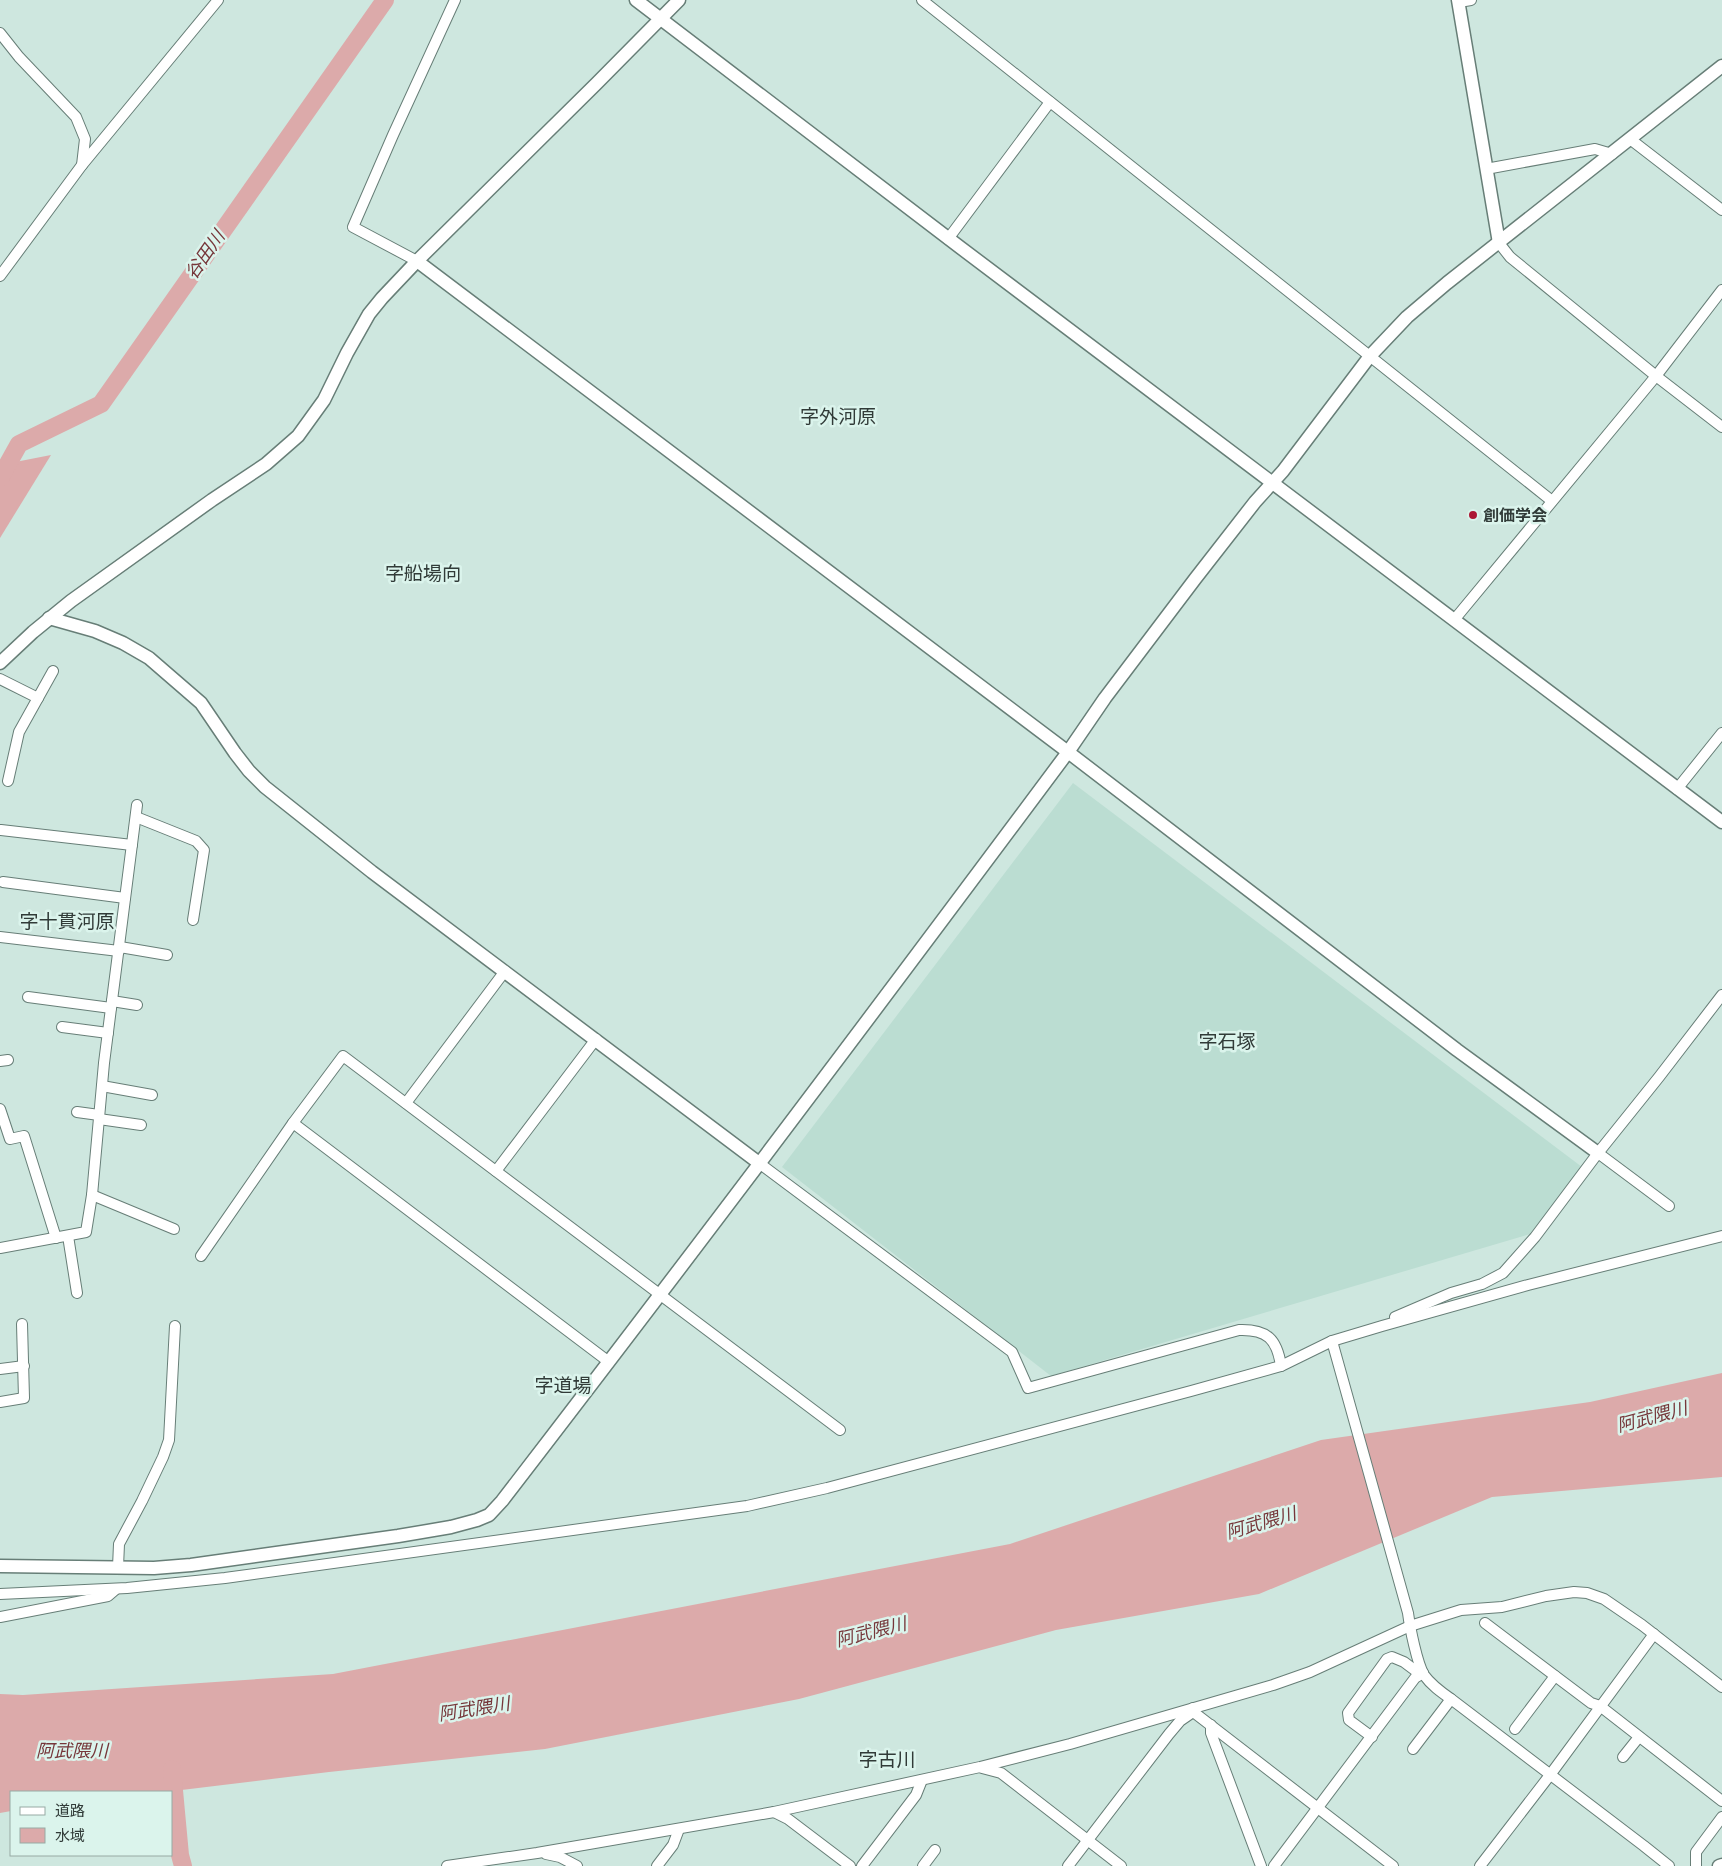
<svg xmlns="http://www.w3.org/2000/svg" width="1722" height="1866" font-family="'Sofia Sans Condensed','Noto Sans JP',sans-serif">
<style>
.built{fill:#bbddd2}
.water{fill:#dcaaaa}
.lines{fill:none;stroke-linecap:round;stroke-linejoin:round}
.river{stroke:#dcaaaa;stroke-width:18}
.minor-casing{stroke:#677e77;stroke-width:12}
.tertiary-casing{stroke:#677e77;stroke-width:15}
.minor{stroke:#fff;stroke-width:10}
.tertiary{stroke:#fff;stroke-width:12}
.poi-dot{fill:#ac1734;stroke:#dbf4ec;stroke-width:2}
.labels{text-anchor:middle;stroke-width:5;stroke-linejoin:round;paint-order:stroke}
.poi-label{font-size:16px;font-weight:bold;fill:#313b38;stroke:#dbf4ec;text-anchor:start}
.water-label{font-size:18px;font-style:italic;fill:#76373a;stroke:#dbf4ec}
.quarter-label{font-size:19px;fill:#313b38;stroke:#dbf4ec}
</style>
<rect width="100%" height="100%" fill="#cee7df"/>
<!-- built -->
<polygon class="built" points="1073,783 1582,1167 1530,1234 1051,1376 782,1167"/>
<!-- water -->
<g class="water">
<polygon points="51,455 0,538 0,465"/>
<polygon points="1722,1373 1722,1477 1492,1497 1259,1594 1056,1630 799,1699 545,1749 329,1772 165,1792 11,1792 11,1811 0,1813 0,1694 23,1695 333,1674 1010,1544 1321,1440 1590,1402"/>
</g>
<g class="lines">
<!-- river -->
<g class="river">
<polyline points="0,478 19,444 101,404 385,0"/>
<polyline points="172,1769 180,1855 183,1866"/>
</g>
<defs>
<g id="minor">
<polyline points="922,0 1552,501"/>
<polyline points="1459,2 1471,0"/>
<polyline points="0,33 19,57 76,117 85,139 82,165"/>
<polyline points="1630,139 1722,210"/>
<polyline points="1486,169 1595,149 1612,154"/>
<polyline points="948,239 1050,102"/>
<polyline points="1499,243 1510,257 1656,376 1722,427"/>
<polyline points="417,261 353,227 393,135 455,0"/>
<polyline points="0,276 82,165 218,0"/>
<polyline points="1454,620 1656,376 1722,290"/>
<polyline points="0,679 38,698"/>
<polyline points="8,781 19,732 53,671"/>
<polyline points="1677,789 1722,733"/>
<polyline points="136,817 196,841 204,850 193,920"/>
<polyline points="1,830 132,845"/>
<polyline points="3,882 125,898"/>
<polyline points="0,937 119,951"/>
<polyline points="120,947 167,955"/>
<polyline points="28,997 111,1008"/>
<polyline points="112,1001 137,1005"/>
<polyline points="62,1027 108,1033"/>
<polyline points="0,1061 8,1060"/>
<polyline points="102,1086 152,1095"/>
<polyline points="406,1103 505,971"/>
<polyline points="0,1109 10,1139 24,1136 56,1238"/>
<polyline points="77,1112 99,1115"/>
<polyline points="99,1119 141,1125"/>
<polyline points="293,1123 609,1362"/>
<polyline points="1598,1153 1669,1206"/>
<path d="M759,1163L1012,1352L1028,1388L1239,1330C1267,1329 1277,1339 1281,1366"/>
<polyline points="496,1171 596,1039"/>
<polyline points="92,1195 174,1229"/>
<polyline points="68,1236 77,1293"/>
<polyline points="0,1248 86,1232 92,1195 104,1063 137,805"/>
<polyline points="201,1256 293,1123 343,1056 840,1430"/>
<polyline points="1395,1317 1451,1293 1482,1284 1503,1273 1535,1237 1598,1153 1659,1077 1722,995"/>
<path d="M1332,1341L1408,1613C1410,1628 1417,1663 1424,1675C1431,1685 1441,1692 1451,1699L1644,1846L1669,1866"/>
<polyline points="0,1369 24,1366"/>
<polyline points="0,1402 24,1398 22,1324"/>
<polyline points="118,1567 119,1544 142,1501 163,1457 169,1440 175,1326"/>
<polyline points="0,1594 127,1588 225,1578 747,1506 827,1488 1191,1391 1281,1366 1332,1341 1382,1326 1528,1285 1722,1236"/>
<polyline points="0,1617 108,1596 115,1590"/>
<polyline points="1485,1623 1591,1703 1600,1706 1722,1801"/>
<polyline points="1193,1708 1196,1714 1393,1866"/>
<polyline points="1211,1725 1211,1733 1261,1866"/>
<polyline points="1515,1729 1555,1676"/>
<polyline points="1372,1737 1349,1720 1348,1713 1387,1659 1392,1657 1404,1662 1420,1674"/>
<polyline points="1413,1749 1451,1699"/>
<polyline points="1623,1757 1639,1737"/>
<polyline points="982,1768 1001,1773 1121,1866"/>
<polyline points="774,1812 788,1819 850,1866"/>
<polyline points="546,1854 560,1857 577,1866"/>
<polyline points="447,1866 537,1853 774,1812 980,1767 1070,1744 1273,1685 1310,1672 1410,1626 1461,1610 1502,1607 1546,1596 1574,1592 1587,1593 1604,1599 1642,1625 1722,1687"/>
<polyline points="657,1866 673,1845 679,1829"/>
<polyline points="862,1866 916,1795 922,1780"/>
<polyline points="923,1866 935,1850"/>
<polyline points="1068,1866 1169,1734 1180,1721 1193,1712"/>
<polyline points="1274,1866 1415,1678 1423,1673"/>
<polyline points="1480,1866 1550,1775 1654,1634"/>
<polyline points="1696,1866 1696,1852 1722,1817"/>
</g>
<g id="tertiary">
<polyline points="636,0 961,248 1722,822"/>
<polyline points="1458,0 1499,243"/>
<polyline points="417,261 1068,752 1457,1050 1598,1153"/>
<polyline points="49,618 95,631 123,643 149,658 201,703 235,753 249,771 265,787 372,872 759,1163"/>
<polyline points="0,663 33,632 71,601 212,500 266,464 298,436 324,400 347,353 369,314 382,298 417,261 597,83 679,0"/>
<path d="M0,1566L154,1568L191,1565L398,1536L451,1527L477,1520L489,1515L502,1501C693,1253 881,1003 1068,752L1105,698L1195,579L1255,502L1283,471L1370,356L1407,317L1447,283L1722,66"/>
<polyline points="1719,1866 1722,1865"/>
</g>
</defs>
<!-- minor casing -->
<use href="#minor" class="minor-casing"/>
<!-- tertiary casing -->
<use href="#tertiary" class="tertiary-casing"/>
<!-- minor -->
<use href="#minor" class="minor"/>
<!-- tertiary -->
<use href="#tertiary" class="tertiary"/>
</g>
<!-- markers -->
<circle class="poi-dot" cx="1473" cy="515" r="5"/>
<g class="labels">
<!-- poi labels -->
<g class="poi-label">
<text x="1483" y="521">創価学会</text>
</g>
<!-- water labels -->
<g class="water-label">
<text transform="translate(205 255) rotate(-55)" y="6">谷田川</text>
<text transform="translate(1652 1417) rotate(-15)" y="6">阿武隈川</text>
<text transform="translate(1261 1523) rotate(-16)" y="6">阿武隈川</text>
<text transform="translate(871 1632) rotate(-14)" y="6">阿武隈川</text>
<text transform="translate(474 1709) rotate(-9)" y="6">阿武隈川</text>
<text x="72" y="1757">阿武隈川</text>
</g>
<!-- quarter labels -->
<g class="quarter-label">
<text x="838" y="423">字外河原</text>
<text x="423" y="580">字船場向</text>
<text x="67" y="928">字十貫河原</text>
<text x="1227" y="1048">字石塚</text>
<text x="563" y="1392">字道場</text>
<text x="887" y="1766">字古川</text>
</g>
</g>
<!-- legend -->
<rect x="10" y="1791" width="162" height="65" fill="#dbf4ec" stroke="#97aaa4"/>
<rect x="20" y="1807" width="25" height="8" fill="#ffffff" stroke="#97aaa4"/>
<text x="55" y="1816" font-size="15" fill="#313b38">道路</text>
<rect x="20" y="1828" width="25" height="15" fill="#dcaaaa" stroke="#97aaa4"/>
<text x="55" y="1841" font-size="15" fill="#313b38">水域</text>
</svg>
